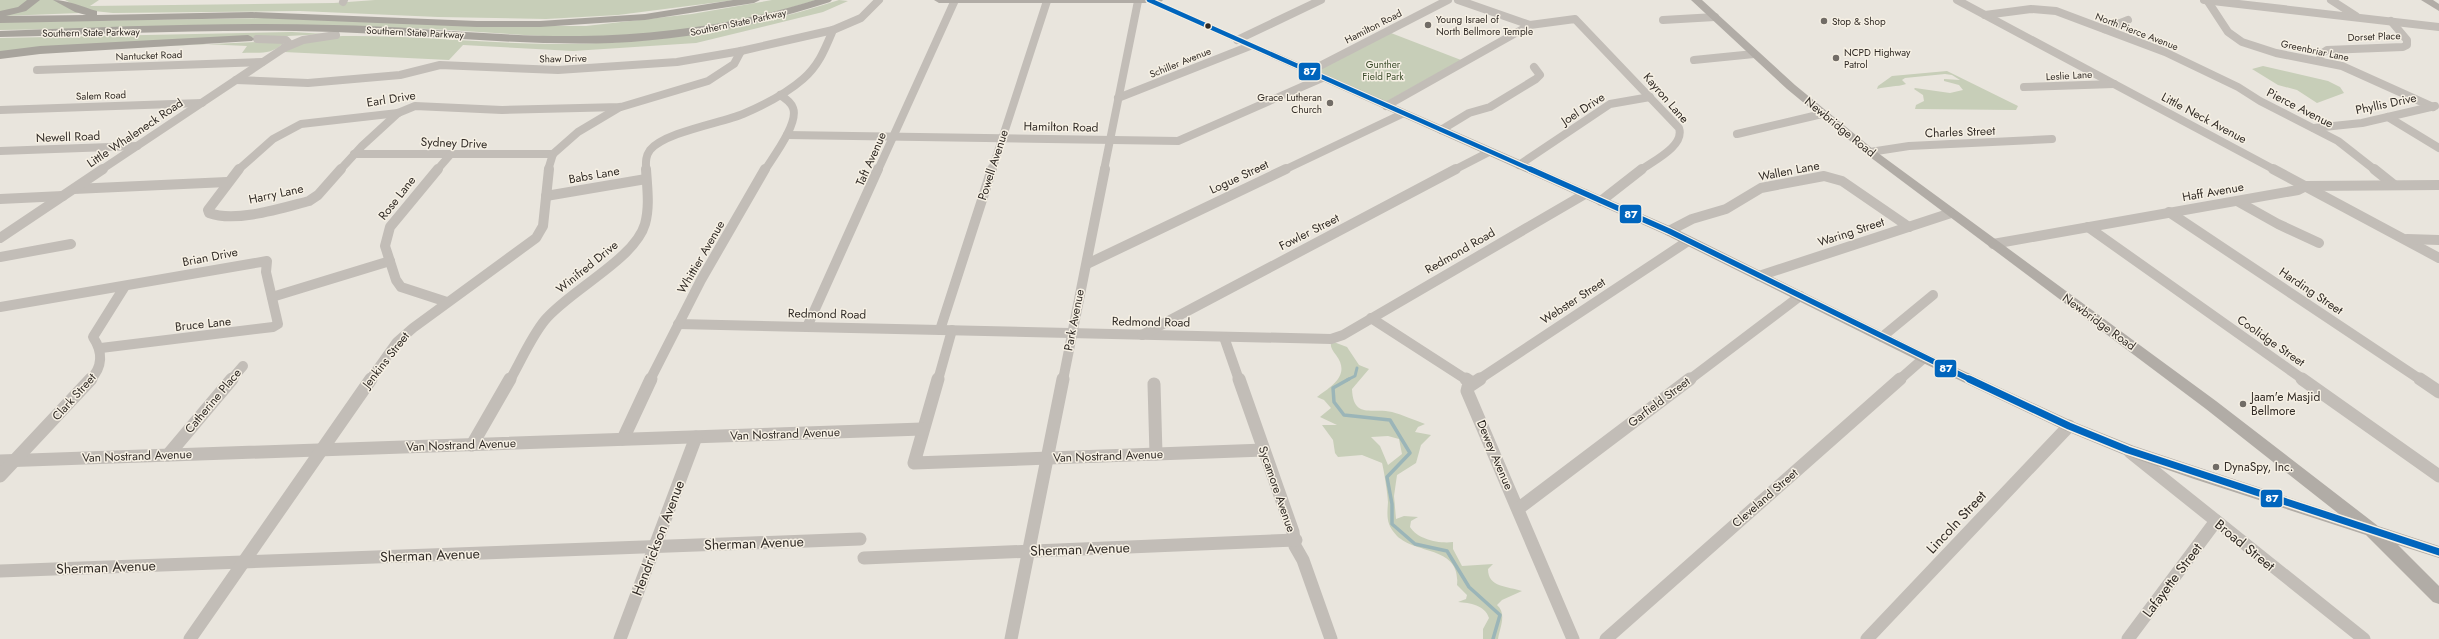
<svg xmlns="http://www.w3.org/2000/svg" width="2439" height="639" font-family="Jost,sans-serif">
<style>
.green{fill:#c7ceb8;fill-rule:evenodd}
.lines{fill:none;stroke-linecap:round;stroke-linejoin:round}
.stream-far1{stroke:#9bb5b8;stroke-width:3}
.stream{stroke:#9bb5b8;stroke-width:3.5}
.minor-far2{stroke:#c2bdb7;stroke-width:8}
.minor-far1{stroke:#c2bdb7;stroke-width:10}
.minor{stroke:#c2bdb7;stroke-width:13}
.major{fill:#b1aca6;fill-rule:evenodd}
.highway{fill:#a8a49d;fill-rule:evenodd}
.bus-1-far2-casing{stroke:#f6f0e4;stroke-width:7}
.bus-1-far1-casing{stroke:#f6f0e4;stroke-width:8}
.bus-1-casing{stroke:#f6f0e4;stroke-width:10}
.bus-1-far2{stroke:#0065bd;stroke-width:4.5}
.bus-1-far1{stroke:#0065bd;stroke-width:5.5}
.bus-1{stroke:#0065bd;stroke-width:7}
.poi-dot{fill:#716c66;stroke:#f6f0e4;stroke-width:1.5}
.bus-dot{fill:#312b26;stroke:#f6f0e4;stroke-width:1.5}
.labels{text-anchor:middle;stroke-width:3;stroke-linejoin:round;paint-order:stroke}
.far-poi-label{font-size:10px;fill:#312b26;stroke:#f6f0e4;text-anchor:start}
.far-street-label{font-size:10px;fill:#312b26;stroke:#f6f0e4}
.far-park-label{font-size:10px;fill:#3d4d2c;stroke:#f6f0e4}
.street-label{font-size:12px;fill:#312b26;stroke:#f6f0e4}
.poi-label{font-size:12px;fill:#312b26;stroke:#f6f0e4;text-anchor:start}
.near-street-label{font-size:14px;fill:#312b26;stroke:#f6f0e4}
.line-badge{stroke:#f6f0e4;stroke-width:1.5}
.badge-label{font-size:11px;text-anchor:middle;font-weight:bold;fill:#fff}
</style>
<rect width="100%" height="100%" fill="#e9e5dd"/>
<!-- green -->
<g class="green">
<polygon points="0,0 29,0 21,8 0,13"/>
<polygon points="39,0 54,0 79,13 4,16 26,9"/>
<polygon points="65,0 99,0 90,6 334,3 375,0 735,0 618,15 546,19 438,17 300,11 113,13 84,10"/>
<path d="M772,0H816C747,22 671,37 598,37C528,38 458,28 388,28C258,26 129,28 0,30V22L265,18L527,26H586L692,14Z"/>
<path d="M839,0L848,1L823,12L696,43L573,51L463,45L449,60L284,52L312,39L342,36C412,35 481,43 551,44C650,45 745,31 839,0Z"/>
<polygon points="292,32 326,34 35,49 0,54 0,38"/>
<polygon points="1391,33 1461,60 1384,103 1314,72"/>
<path d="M280,41L285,42C270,56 261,52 242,53L247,46L203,44L35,52Z"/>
<polygon points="2263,66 2328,81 2340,87 2344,93 2317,103 2297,90 2278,85 2252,69"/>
<path d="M1947,71L2018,106L2016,110L1915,109L1916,105L1924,101L1923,95L1914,89L1915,88L1950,93L1963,90L1959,85L1944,81V79L1960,80L1952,75L1945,74L1905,78L1902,80L1906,84C1897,87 1887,86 1877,89L1878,86L1892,76Z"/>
<path d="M1331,341L1347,347L1359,365L1369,369L1352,389C1353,420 1374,407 1392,412C1403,415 1414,420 1425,424L1418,427L1415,432L1431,435L1421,445L1416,463L1397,475L1394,496L1396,519L1404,516L1418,517L1411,521L1410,527C1417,539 1439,544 1453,542V549L1462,566L1493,564L1488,569C1488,588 1508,586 1522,591L1502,600L1497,605C1507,614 1500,627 1498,639H1483V629L1489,618C1485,605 1470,603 1458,602L1466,599L1467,595L1457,585C1461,546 1417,555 1397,536C1386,524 1387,517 1388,502C1388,496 1384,470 1382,463L1362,455L1338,457L1335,453L1333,440L1322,425H1337L1320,417L1331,408L1324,400L1317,397C1332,386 1351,375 1336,355C1332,350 1330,347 1331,341ZM1388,436L1399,439L1402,454L1388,465L1380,446L1371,437Z"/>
</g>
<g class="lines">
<!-- stream-far1 -->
<polyline class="stream-far1" points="1347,380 1355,376 1357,368"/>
<!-- stream -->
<polyline class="stream" points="1349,379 1333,388 1334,402 1344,415 1390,420 1410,453 1387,477 1392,504 1392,524 1415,544 1447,551 1469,587 1500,615 1493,639"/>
<!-- minor-far2 -->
<g class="minor-far2">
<polyline points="1458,0 1530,25"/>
<polyline points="1957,0 2275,170"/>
<polyline points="2204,0 2439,27"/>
<polyline points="2207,0 2228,32 2242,42 2276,53 2342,66 2433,107"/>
<polyline points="2331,0 2356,16"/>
<polyline points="343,2 344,0"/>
<polyline points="1985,15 2031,9 2056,11 2165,52 2238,87 2260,101 2338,141 2375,170"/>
<polyline points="1663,20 1715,17"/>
<polyline points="2105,29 2128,20"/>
<polyline points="257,39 286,40 288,42 284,48"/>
<polyline points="1237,40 1321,0"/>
<polyline points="1694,60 1754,54"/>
<polyline points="2320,61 2321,54 2327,50 2403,47 2407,45 2407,40 2391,21"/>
<polyline points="37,70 262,62"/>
<polyline points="1308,72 1448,0"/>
<polyline points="236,80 308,83 400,75 440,65 558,70 677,62 741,51 833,30 861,18 879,0"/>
<polyline points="2024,87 2114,84"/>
<polyline points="1118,98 1250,46"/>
<path d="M1386,106L1530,25L1575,19L1679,128C1685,146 1653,161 1641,170"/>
<polyline points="0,110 202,103"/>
<polyline points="398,113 415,106 502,110 621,107 708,81 734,64 741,51"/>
<polyline points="2388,117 2439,148"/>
<polyline points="2314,128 2362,123 2435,106"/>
<polyline points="1441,130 1469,113 1490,107 1536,79 1540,75 1534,67"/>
<polyline points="1737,134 1822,114"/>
<polyline points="787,135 1178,141 1322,78"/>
<polyline points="0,151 137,146"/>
<polyline points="1870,152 1909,146 2052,139"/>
<polyline points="354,154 553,154"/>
<polyline points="1519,165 1610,104 1650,97"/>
<polyline points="101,170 284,48 303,40 336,35"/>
<polyline points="238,170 273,139 301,124 398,113"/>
<polyline points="340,170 362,146 398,113"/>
<polyline points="437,170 450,155"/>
<polyline points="548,170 553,154 578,132 620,107"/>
<path d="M646,170C646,163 645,157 650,150C665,132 721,123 743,114C764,105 787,93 803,79C819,65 825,49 833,30"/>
<path d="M765,170C773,157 799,123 793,108C791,102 785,98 780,95"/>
<polyline points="878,170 955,0"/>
<polyline points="992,170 1047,1"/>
<polyline points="1104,170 1138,1"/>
<polyline points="1284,170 1402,114"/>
<polyline points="1454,170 1489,152"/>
</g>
<!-- minor-far1 -->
<g class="minor-far1">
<path d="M239,169L208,210L209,213C236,223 282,208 309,201L318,195L341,169"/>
<polyline points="438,169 390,227 385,246 396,280 401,287 447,302"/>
<polyline points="2273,169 2439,258"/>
<polyline points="2374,169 2394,185"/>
<polyline points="74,189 227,182"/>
<polyline points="546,196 646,179"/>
<polyline points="0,199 63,196"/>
<polyline points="1601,201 1642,169"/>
<polyline points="2237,201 2278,224 2319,243"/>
<polyline points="2169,212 2421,380"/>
<polyline points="2088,227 2304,380"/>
<polyline points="1669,231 1692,219 1726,209 1761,188 1824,176 1842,181 1909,227"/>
<polyline points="0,238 103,169"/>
<polyline points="2407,239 2439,240"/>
<polyline points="1993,244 2298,190 2306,186 2439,185"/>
<polyline points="0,257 71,244"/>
<polyline points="1087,264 1286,169"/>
<polyline points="1759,276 1951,213"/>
<polyline points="272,297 390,261"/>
<polyline points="0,307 267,261 266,272 278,324 273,327 101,348"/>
<polyline points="1371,318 1467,380"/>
<polyline points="678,324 1331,339 1343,335 1585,194"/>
<polyline points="807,327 878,169"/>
<polyline points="940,330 992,169"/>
<polyline points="1142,335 1456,169"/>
<polyline points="1224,337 1239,380"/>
<polyline points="1882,337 1933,295"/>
<path d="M90,380C103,367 103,352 93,337L125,286"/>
<polyline points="231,380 243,366"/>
<polyline points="370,380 397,342 413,328 536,238 543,226 549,169"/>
<path d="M510,380C521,361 531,337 545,320C570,290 635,259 645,224C650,206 647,187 646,169"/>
<polyline points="650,380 701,280 765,169"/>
<polyline points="938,380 952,330"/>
<polyline points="1063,380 1105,169"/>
<polyline points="1478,380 1688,241"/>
<polyline points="1689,380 1800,296"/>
<polyline points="1899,380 1924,358"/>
</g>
<!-- minor -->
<g class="minor">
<polyline points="938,379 914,463 1264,450"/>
<polyline points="1239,379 1293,532 1295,546 1303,560 1331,639"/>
<polyline points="1466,379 1472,383"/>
<polyline points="1480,379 1468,387 1467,391 1573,639"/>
<polyline points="2302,379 2439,476"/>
<polyline points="2420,379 2439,392"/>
<polyline points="1154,384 1156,454"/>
<polyline points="623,439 651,379"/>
<polyline points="472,445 510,379"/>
<polyline points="2130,452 2364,639"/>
<polyline points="168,455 232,379"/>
<polyline points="0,461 922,429"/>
<polyline points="0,476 91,379"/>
<polyline points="1518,509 1690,379"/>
<polyline points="864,558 1296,540"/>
<polyline points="0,571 860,539"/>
<polyline points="190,639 371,379"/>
<polyline points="620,639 696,437"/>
<polyline points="1011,639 1063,379"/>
<polyline points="1606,639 1900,379"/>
<polyline points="1867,639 2069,426"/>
<polyline points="2128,639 2216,521"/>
</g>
<!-- major -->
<g class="major">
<polygon points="934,0 1163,0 1161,2 1674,228 1929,355 2074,422 2134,446 2339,514 2206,409 1866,154 1787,89 1691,0 1702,0 1795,85 1874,150 2216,401 2378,526 2439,546 2439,558 2398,545 2439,586 2439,604 2433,602 2366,535 2194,479 2122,454 2064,430 1919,361 1664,234 1148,3 939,3"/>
<polygon points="2421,0 2433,0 2439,4 2439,11"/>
</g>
<!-- highway -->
<g class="highway">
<path d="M27,0H40L26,11L6,16L86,15L75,12L53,0C69,0 82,7 97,11V15L252,12L477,21H540L645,14L733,0H760L754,3L645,20L540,27H477L252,18L0,23V11L18,7Z"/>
<path d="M815,0H832L830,2C759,25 686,40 612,43C520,46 428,35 335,32C224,28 112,34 0,37V31C111,27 222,22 333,25C415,26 497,37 580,36C660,35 738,24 815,0Z"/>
<polygon points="248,35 252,37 254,39 252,41 40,54 0,59 0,51 40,46"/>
</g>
<defs>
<polyline id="bus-1-far2" points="1149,0 1532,170"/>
<polyline id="bus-1-far1" points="1530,169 1669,231 1971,380"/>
<polyline id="bus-1" points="1969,379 2069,426 2128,450 2439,552"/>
</defs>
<!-- bus-1-far2 casing -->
<use href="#bus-1-far2" class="bus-1-far2-casing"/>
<!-- bus-1-far1 casing -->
<use href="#bus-1-far1" class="bus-1-far1-casing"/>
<!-- bus-1 casing -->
<use href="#bus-1" class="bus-1-casing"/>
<!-- bus-1-far2 -->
<use href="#bus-1-far2" class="bus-1-far2"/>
<!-- bus-1-far1 -->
<use href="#bus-1-far1" class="bus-1-far1"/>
<!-- bus-1 -->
<use href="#bus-1" class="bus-1"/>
</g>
<!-- markers -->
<g class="poi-dot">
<circle cx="1824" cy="21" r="4"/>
<circle cx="1428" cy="25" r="4"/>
<circle cx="1836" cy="58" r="4"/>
<circle cx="1330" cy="103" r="4"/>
<circle cx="2243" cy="404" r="4"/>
<circle cx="2216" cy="467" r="4"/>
</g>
<circle class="bus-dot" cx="1208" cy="26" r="3.5"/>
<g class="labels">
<!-- far-poi labels -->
<g class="far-poi-label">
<text x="1436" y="23">Young Israel of<tspan x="1436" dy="12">North Bellmore Temple</tspan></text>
<text x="1832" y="25">Stop &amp; Shop</text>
<text x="1844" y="56">NCPD Highway<tspan x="1844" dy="12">Patrol</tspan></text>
<text x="1322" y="101" text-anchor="end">Grace Lutheran<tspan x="1322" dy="12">Church</tspan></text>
</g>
<!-- far-street labels -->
<g class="far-street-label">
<text transform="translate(738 22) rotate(-12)" y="4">Southern State Parkway</text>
<text transform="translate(1373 26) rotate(-27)" y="4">Hamilton Road</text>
<text transform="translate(2137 31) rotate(21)" y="4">North Pierce Avenue</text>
<text transform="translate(91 32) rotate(-1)" y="4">Southern State Parkway</text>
<text transform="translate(415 32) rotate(3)" y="4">Southern State Parkway</text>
<text transform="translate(2374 36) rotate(-2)" y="4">Dorset Place</text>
<text transform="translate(2315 50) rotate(12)" y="4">Greenbriar Lane</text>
<text transform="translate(149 55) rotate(-2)" y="4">Nantucket Road</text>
<text transform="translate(563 58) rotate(-1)" y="4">Shaw Drive</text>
<text transform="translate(1180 62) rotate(-22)" y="4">Schiller Avenue</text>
<text transform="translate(2069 75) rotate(-3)" y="4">Leslie Lane</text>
<text transform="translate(101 95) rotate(-2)" y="4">Salem Road</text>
</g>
<!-- far-park labels -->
<g class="far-park-label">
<text x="1383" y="68">Gunther<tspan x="1383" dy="12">Field Park</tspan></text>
</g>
<!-- street labels -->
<g class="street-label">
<text transform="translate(1666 98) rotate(49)" y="4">Kayron Lane</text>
<text transform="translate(391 99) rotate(-9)" y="4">Earl Drive</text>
<text transform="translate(2386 104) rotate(-12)" y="4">Phyllis Drive</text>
<text transform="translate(2300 108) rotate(27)" y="4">Pierce Avenue</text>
<text transform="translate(1583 109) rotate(-33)" y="4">Joel Drive</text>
<text transform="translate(2204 118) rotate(28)" y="4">Little Neck Avenue</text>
<text transform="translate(1061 127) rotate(1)" y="4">Hamilton Road</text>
<text transform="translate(1840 127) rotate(39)" y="4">Newbridge Road</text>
<text transform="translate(1960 132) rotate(-2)" y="4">Charles Street</text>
<text transform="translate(135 133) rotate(-34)" y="4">Little Whaleneck Road</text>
<text transform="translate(68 137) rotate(-2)" y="4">Newell Road</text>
<text transform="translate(454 143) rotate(2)" y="4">Sydney Drive</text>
<text transform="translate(871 159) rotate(-66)" y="4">Taft Avenue</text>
<text transform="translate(993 165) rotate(-72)" y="4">Powell Avenue</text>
<text transform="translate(1789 171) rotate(-11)" y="4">Wallen Lane</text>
<text transform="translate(594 175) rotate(-10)" y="4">Babs Lane</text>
<text transform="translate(1239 177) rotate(-25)" y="4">Logue Street</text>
<text transform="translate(2213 192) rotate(-10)" y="4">Haff Avenue</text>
<text transform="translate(276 194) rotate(-12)" y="4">Harry Lane</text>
<text transform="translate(397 198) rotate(-52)" y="4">Rose Lane</text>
<text transform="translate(1309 232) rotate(-27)" y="4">Fowler Street</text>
<text transform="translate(1851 232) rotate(-18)" y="4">Waring Street</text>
<text transform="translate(1460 251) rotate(-30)" y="4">Redmond Road</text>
<text transform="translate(210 257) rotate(-11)" y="4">Brian Drive</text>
<text transform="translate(701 257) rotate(-60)" y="4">Whittier Avenue</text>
<text transform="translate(587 267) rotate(-39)" y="4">Winifred Drive</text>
<text transform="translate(2311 291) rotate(34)" y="4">Harding Street</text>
<text transform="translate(1573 301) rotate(-33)" y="4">Webster Street</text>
<text transform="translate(827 314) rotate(1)" y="4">Redmond Road</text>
<text transform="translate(1074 320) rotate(-79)" y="4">Park Avenue</text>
<text transform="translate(1151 322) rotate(1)" y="4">Redmond Road</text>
<text transform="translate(2099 322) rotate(36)" y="4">Newbridge Road</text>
<text transform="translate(203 324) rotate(-6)" y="4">Bruce Lane</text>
<text transform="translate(2271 341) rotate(35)" y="4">Coolidge Street</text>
<text transform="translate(386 360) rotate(-52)" y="4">Jenkins Street</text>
<text transform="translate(74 397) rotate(-48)" y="4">Clark Street</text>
<text transform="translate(213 401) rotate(-50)" y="4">Catherine Place</text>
<text transform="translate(1659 402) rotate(-37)" y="4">Garfield Street</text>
<text transform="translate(785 434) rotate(-2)" y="4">Van Nostrand Avenue</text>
<text transform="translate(461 445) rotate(-2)" y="4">Van Nostrand Avenue</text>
<text transform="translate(1495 455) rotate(67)" y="4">Dewey Avenue</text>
<text transform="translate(137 456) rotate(-2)" y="4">Van Nostrand Avenue</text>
<text transform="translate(1108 456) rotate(-2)" y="4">Van Nostrand Avenue</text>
<text transform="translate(1277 489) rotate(71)" y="4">Sycamore Avenue</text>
<text transform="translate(1765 498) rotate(-41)" y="4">Cleveland Street</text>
</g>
<!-- poi labels -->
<g class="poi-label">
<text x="2251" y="401">Jaam'e Masjid<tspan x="2251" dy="14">Bellmore</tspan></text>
<text x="2224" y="471">DynaSpy, Inc.</text>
</g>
<!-- near-street labels -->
<g class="near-street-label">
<text transform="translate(1956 522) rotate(-47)" y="5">Lincoln Street</text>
<text transform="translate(658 538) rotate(-69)" y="5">Hendrickson Avenue</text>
<text transform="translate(754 543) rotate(-2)" y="5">Sherman Avenue</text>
<text transform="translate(2245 545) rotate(39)" y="5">Broad Street</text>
<text transform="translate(1080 549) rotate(-2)" y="5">Sherman Avenue</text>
<text transform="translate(430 555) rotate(-2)" y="5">Sherman Avenue</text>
<text transform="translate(106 567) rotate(-2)" y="5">Sherman Avenue</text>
<text transform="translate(2172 580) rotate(-53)" y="5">Lafayette Street</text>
</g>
</g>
<g class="line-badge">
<rect x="1298" y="62" width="23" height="19" rx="4" fill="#0065bd"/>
<rect x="1619" y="204" width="23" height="20" rx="4" fill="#0065bd"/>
<rect x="1934" y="359" width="23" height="19" rx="4" fill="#0065bd"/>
<rect x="2260" y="489" width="23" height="19" rx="4" fill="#0065bd"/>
</g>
<g class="badge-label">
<text x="1310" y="75">87</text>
<text x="1631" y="218">87</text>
<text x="1946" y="372">87</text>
<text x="2272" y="502">87</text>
</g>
</svg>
